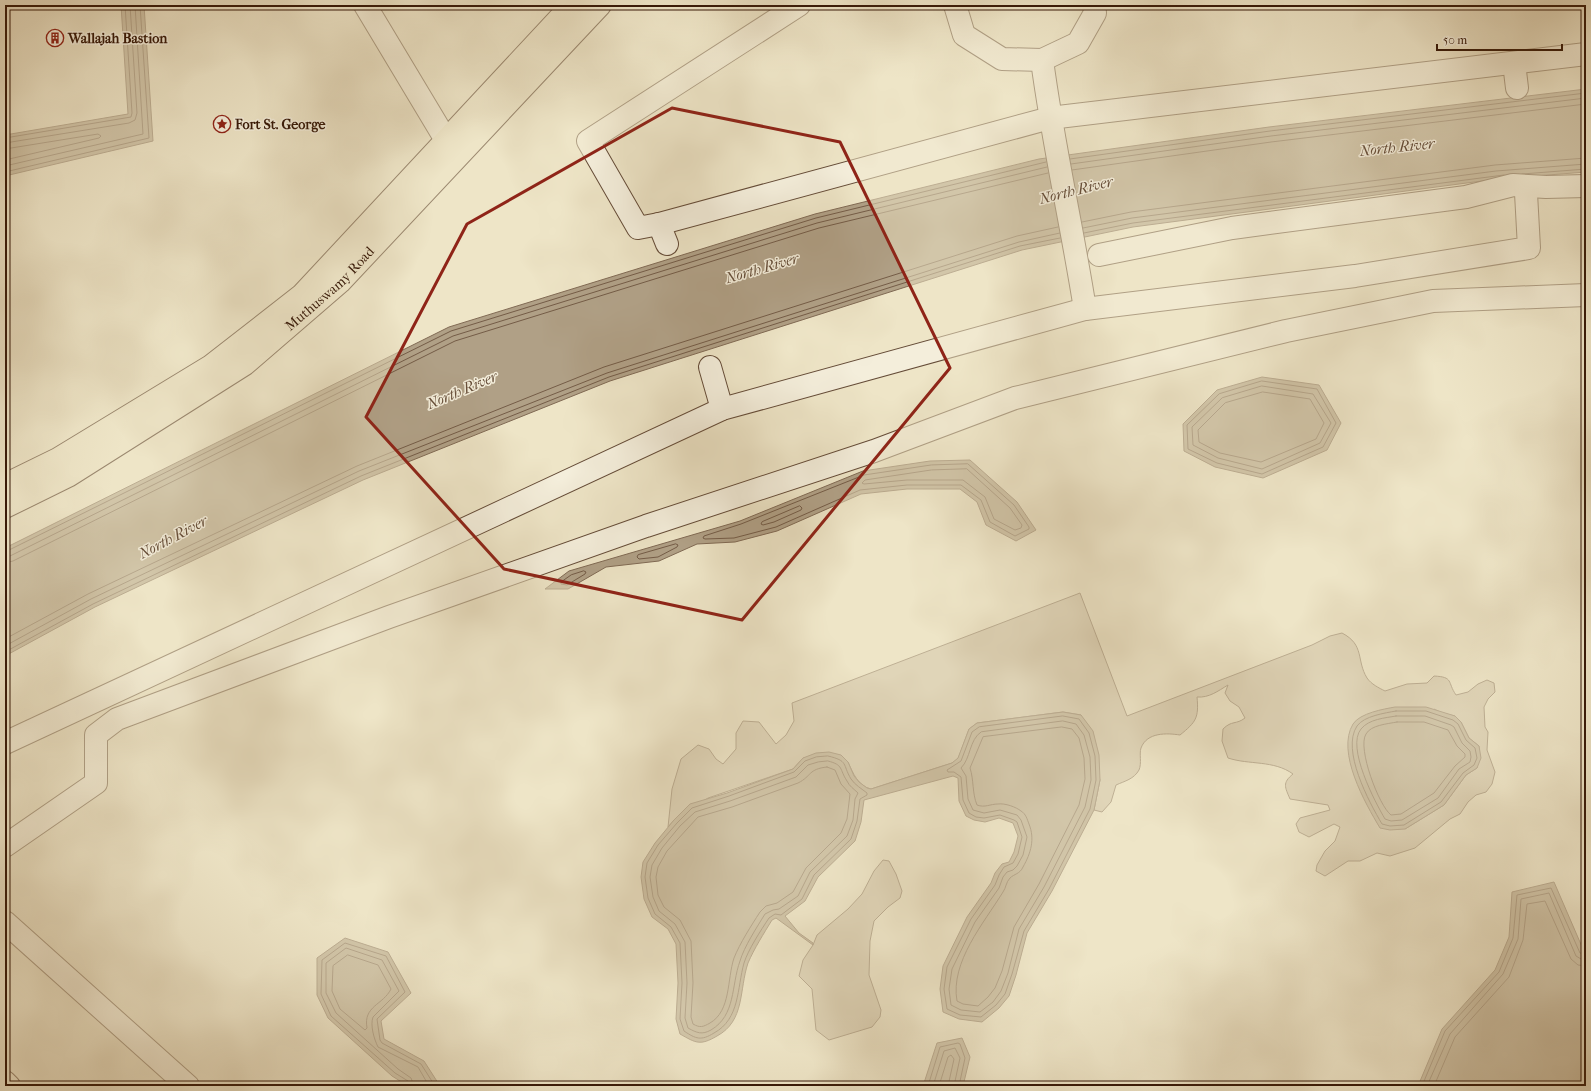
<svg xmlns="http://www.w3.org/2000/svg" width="1591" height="1091" font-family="'IM FELL French Canon',serif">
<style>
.green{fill:#cfc2a7;stroke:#836e58;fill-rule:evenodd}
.water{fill:#b0a086;stroke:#806a54}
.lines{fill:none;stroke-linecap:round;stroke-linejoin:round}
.shore{stroke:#745c47;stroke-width:1}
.minor-casing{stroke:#654c38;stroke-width:24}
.major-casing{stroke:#371908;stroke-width:24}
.minor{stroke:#f4eedb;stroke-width:22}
.major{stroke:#eee5c7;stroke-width:22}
.marked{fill:none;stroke:#8f2418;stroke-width:3;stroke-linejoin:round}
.labels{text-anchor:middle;stroke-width:3;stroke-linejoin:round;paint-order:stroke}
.poi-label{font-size:14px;font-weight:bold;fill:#371908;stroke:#f4eedb;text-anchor:start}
.street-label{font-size:14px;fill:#371908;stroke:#f4eedb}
.water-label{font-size:15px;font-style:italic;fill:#674f3a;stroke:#f4eedb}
</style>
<rect width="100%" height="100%" fill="#eee5c7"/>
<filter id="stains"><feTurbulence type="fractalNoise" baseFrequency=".005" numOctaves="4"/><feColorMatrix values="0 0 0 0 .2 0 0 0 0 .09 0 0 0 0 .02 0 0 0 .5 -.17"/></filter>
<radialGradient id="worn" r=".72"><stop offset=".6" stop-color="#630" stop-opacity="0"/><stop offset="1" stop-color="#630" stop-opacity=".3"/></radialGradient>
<!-- green -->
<g class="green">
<path d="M1080,593L1127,716L1312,645L1330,636L1342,633C1365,645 1356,660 1367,678C1371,684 1379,688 1385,691L1407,684L1427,683L1434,676C1454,677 1447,682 1456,695L1468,692L1478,684L1487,680L1494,683L1495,692L1488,699L1484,707L1485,727L1488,732L1487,750L1495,772L1492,784L1486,792L1476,795L1468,802L1460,814L1450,819L1415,848L1390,856L1377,853L1360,861H1348L1325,876L1316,871L1317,865L1325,851L1335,841L1340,827L1334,824L1309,837L1299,832L1296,824L1300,818L1330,810L1328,805L1290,799C1285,787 1282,783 1293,774C1274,760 1249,765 1228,758L1222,741L1223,729C1232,720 1236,725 1245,718L1239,707L1230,701L1225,693L1228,685C1218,691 1209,698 1197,697C1199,718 1196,722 1180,735C1167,733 1147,732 1141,748C1139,754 1142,763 1139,770C1134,779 1125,781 1116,785L1111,802L1102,812L1094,810L1100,780L1081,715L1063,712L977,723L969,729L958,759L952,763L871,789C858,786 853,773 848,762L803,758L793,769L708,798L674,820L668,827L672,789L681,759L698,745L709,749L716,759L723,764L736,749V733L743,721L759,722L776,744L786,735L794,721L792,703ZM1434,709L1442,713L1455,716L1461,722L1469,738L1479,746L1477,768L1466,775L1444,805L1405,829Z"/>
<polygon points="883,860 889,861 896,874 902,891 900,898 888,907 874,921 870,941 869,975 881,1010 880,1017 872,1027 829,1040 816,1030 812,989 799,976 803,960 813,945 817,935 848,909 862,894 874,871"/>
</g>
<!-- water -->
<g class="water">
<polygon points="121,5 144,5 153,141 5,176 5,135 128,114"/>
<polygon points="1586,89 1586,172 1497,179 1133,227 1022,250 610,381 363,480 95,607 5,656 5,548 449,327 815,214 1039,159 1269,127"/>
<polygon points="1262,377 1319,385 1341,423 1327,450 1263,478 1215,467 1184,451 1183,424 1217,390"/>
<polygon points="970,460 1017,502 1036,530 1016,541 986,525 977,502 960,489 907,489 861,494 777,531 735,542 697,544 659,561 606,567 568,589 545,589 569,571 740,521 863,471 930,461"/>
<path d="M1395,707H1426L1455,716L1461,722L1469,738L1479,746L1481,758L1477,768L1466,775L1444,805L1405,829L1390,830L1380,828C1365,803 1336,752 1353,724C1360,713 1384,709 1395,707Z"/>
<path d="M1063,712L1081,715L1093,731L1099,755L1100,780L1094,810L1052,891L1027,933L1016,975L1009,996L999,1008L982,1022L959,1019L943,1012L940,989L943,966L967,917L991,883L995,873L1002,864L1009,862L1014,852L1018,836L1013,823L999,818L985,822L974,820L966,816L959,801L958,778L953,776L864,800L861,822L855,841L818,877L805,901L785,916L799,933L813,943V945L776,918L772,920C764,933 754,949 748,963C739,990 745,1021 717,1036C700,1046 696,1043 680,1034L676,1019L678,983L676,944L668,929L652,917L644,899L641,877L643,862L655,843L674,820L690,804L727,793L793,769L803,758L816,753L829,752L841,755L848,762L854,776L859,782L867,788L871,789L952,763L958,758L969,729L977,723Z"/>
<polygon points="1554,882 1586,956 1586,1086 1418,1086 1442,1029 1495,970 1509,937 1512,892"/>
<polygon points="345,938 388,952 411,993 381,1021 384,1039 424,1061 440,1086 408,1086 392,1076 328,1018 317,995 317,958"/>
<polygon points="962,1038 970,1057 963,1086 923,1086 937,1043"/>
</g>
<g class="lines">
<!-- shore -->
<g class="shore">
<polyline points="5,138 131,117 132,113 125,5"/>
<polyline points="5,143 129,123 135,120 137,113 130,5"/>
<polyline points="5,149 98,134 101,136 99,138 5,160"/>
<polyline points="1070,159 1270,131 1586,93"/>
<polyline points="1071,164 1271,136 1586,98"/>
<polyline points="5,166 143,134 135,5"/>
<polyline points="1072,170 1271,142 1586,104"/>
<polyline points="5,172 149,138 140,5"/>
<polyline points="1522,174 1586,169"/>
<polyline points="1082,222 1131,212 1495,165 1586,158"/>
<polyline points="1083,228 1132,218 1496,171 1586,164"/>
<polyline points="1084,233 1133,223 1504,175"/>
<polygon points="1262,381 1317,389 1336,423 1323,447 1262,474 1217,463 1188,449 1187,425 1219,394"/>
<polygon points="1262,386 1313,394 1331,423 1320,443 1262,469 1218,458 1193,445 1192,427 1222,398"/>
<polygon points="1263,392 1310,399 1324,423 1316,439 1261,462 1220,453 1199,442 1198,430 1225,403"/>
<polygon points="968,464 1014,505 1029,527 1029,529 1015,536 990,522 981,500 961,485 907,485 860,490 776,527 734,538 705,539 703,538 704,536 741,524 864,475 931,465"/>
<polygon points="967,469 1010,508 1022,525 1021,528 1015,530 994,519 985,497 963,480 907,480 864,484 862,483 865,480 931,470"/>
<polygon points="800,506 802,508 801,510 774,522 763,525 761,524 762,522"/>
<polygon points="676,544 678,545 677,547 658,557 639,559 637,557 638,555"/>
<polyline points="5,552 451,331 816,218 1046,162"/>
<polyline points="5,557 10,556 453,336 817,223 1047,167"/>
<polyline points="5,563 13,561 455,341 819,228 1048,173"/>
<polygon points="584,571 586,572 585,574 567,585 561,584 561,582 571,575"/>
<polyline points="5,639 88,594 357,466 604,367 1017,236 1058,227"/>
<polyline points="5,646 91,599 359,471 607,373 1019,242 1060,233"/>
<polyline points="5,652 93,604 361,476 609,377 1020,246 1060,238"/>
<path d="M1396,711H1426L1453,720L1458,724L1466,740L1475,748L1477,758L1474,765L1463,773L1441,802L1404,825L1390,826L1382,824C1369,802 1341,750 1357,726C1364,716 1385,713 1396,711Z"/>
<polygon points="1063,716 1079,719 1089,733 1095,756 1096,780 1090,809 1049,889 1024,931 1012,974 1005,994 996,1005 981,1017 960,1015 947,1009 944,989 947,967 971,919 995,885 999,875 1004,867 1013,863 1018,854 1022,837 1017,822 1014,820 1000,815 984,818 976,817 969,813 963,800 961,777 954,772 948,772 947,770 961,761 972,732 979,727"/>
<path d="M1396,716H1425L1451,725L1454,727L1462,743L1470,751L1471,757L1470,762L1459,769L1438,798L1402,820L1391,821L1385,819C1375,802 1346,747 1361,729C1369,719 1385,718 1396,716Z"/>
<path d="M1063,721L1076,724L1084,735L1090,757L1091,780L1085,807L1044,887L1019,929L1008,973L1001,991L993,1002L980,1012L961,1010L951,1005L949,989L952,969L975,922L999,888L1003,877L1007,872L1013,870L1017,866L1023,855L1027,837L1021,820L1017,815L1000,810L984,813L973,810L968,799L966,776L961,768C971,758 969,740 981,732Z"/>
<path d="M1397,722H1424L1448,730L1457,746L1465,754V757L1455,766L1434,793L1401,814L1391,815C1379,806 1357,748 1366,734C1371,725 1387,724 1397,722Z"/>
<path d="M1062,727L1072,729L1079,738L1084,758L1085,779L1079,805L1039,884L1014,927L1002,971L995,988L988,997L978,1006L963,1004L957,1001C950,962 984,923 1003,892C1006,888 1006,882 1010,878C1014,874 1020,874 1023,867C1031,853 1035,839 1029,824C1027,819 1026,814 1021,811C1016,807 1005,803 998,804C990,804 985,808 977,805C972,793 974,780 970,768L983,737Z"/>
<path d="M828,756C849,761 842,764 851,779C855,785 862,789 867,793V795L860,799L857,821L851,839L814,875L802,899L781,915L775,914L769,918C761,930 748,950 744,963C737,988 740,1019 714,1033C701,1041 696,1039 684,1031L680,1019L682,983L680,943L671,927L655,914L648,898L645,877L647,863L658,845L677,823L692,808L729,796L794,772L805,761L816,757Z"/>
<path d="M828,761C844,765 839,769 847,781C849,786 854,789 858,793L855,799L853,820L847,836L810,872L798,896L779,909L773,910L765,914C757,927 744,947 740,961C731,986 736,1015 711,1030C702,1035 697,1033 688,1028L685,1018L687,983L685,942L675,924L659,911L653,897L650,877L652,865L662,848L680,826L695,812L730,801L796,777L808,765L818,762Z"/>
<path d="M827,767L835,770L841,784L850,794L847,819L841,833L806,868L793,892L777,903L766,906L760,912C751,926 740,943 734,958C727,979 731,1011 710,1023C703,1027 700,1028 693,1024L691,1017L693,983L691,941L680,920L664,907L658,895L656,877L658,867L667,851L698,817L732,807L798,783C812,776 808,769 827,767Z"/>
<path d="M348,955L378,965L391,989C383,1005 363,1006 367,1028L365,1030L340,1009L332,991L333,966Z"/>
<polyline points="409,1086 408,1081 395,1073 331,1016 321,994 322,960 345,943 386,956 405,992 377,1019 380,1040 382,1043 421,1064 435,1086"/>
<path d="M414,1086L411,1078L398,1069L336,1013L326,993V963L346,948L382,960L399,991L373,1017C370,1025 374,1039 378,1047L418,1067L429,1086"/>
<polyline points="928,1086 940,1047 958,1043 960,1044 965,1058 959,1086"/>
<polyline points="933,1086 944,1051 955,1048 960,1058 954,1086"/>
<polyline points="939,1086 948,1057 951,1055 954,1059 948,1086"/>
<polyline points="1422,1086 1445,1031 1499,972 1513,938 1517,895 1551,888 1580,953 1586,955"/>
<polyline points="1427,1086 1450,1034 1503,974 1518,939 1521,899 1549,893 1576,956 1581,959 1586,960"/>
<polyline points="1434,1086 1455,1037 1509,977 1523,940 1527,904 1545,901 1571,959 1578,965 1586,966"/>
</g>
<defs>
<g id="minor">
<polyline points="365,5 446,140"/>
<polyline points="799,5 588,141 638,228 659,224 1050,118 1586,54"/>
<path d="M955,5L964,35L1002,59L1042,60C1053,144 1072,226 1085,309"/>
<polyline points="1042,60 1078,43 1095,13 1094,5"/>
<polyline points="1514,63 1517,88"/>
<polyline points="659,224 667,244"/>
<polyline points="1099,255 1232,228 1466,197 1513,185 1546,187 1586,186"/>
<polyline points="710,367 722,409"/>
<polyline points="5,743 722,409 1085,309 1355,276 1529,248 1526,193"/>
<polyline points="5,846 96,783 96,735 117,719 389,617 646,526 874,451 1015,398 1286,331 1433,301 1586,295"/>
<polyline points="5,922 188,1086"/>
</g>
<g id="major">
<polyline points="5,485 58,459 211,366 302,295 572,5"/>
<path id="s1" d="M5,507L68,476L245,364L340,282L600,5"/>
<polyline points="5,1082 9,1086"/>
</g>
</defs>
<!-- minor casing -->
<use href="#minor" class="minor-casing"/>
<!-- major casing -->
<use href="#major" class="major-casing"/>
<!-- minor -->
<use href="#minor" class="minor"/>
<!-- major -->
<use href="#major" class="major"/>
</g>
<!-- marked area -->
<path d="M0 0H1591V1091H0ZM672,108L840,142L950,368L742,620L504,569L366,417L467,224Z" fill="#eee5c7" fill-opacity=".55" fill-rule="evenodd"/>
<path class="marked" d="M672,108L840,142L950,368L742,620L504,569L366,417L467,224Z"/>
<!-- icons -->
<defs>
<symbol id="building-ring" viewBox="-11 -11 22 22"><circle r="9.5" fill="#f4eedb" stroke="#8f2418" stroke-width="1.5"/><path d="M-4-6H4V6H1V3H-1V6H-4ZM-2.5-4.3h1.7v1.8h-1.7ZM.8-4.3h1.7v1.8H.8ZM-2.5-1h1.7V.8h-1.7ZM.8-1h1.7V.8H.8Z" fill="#8f2418"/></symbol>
<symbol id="sight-ring" viewBox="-11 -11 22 22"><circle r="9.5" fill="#f4eedb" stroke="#8f2418" stroke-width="1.5"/><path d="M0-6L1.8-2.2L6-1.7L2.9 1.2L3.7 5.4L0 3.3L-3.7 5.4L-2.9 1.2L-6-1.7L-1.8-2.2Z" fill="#8f2418"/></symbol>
</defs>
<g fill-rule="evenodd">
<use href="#building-ring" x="45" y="28" width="20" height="20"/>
<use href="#sight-ring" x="212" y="114" width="20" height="20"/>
</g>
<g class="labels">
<!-- poi labels -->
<g class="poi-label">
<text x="68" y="43">Wallajah Bastion</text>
<text x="235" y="129">Fort St. George</text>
</g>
<!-- street labels -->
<g class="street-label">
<text dy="5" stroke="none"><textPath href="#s1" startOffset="393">Muthuswamy Road</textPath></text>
</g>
<!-- water labels -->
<g class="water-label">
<text transform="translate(1397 147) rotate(-6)" y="5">North River</text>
<text transform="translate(1076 190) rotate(-14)" y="5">North River</text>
<text transform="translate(762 268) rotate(-16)" y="5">North River</text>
<text transform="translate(462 390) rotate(-23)" y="5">North River</text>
<text transform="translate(173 537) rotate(-28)" y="5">North River</text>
</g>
</g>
<!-- margin -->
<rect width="1591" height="1091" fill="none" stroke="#eee5c7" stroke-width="20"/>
<rect x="6" y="6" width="1579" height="1079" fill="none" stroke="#371908" stroke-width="2"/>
<rect x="10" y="10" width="1571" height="1071" fill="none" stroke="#371908"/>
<!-- scale -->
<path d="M1437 44v6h125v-6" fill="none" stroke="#371908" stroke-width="2"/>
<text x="1443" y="44" font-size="12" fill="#371908" stroke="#f4eedb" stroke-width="3" paint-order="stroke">50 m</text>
<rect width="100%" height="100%" filter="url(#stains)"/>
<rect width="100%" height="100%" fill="url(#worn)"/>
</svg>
